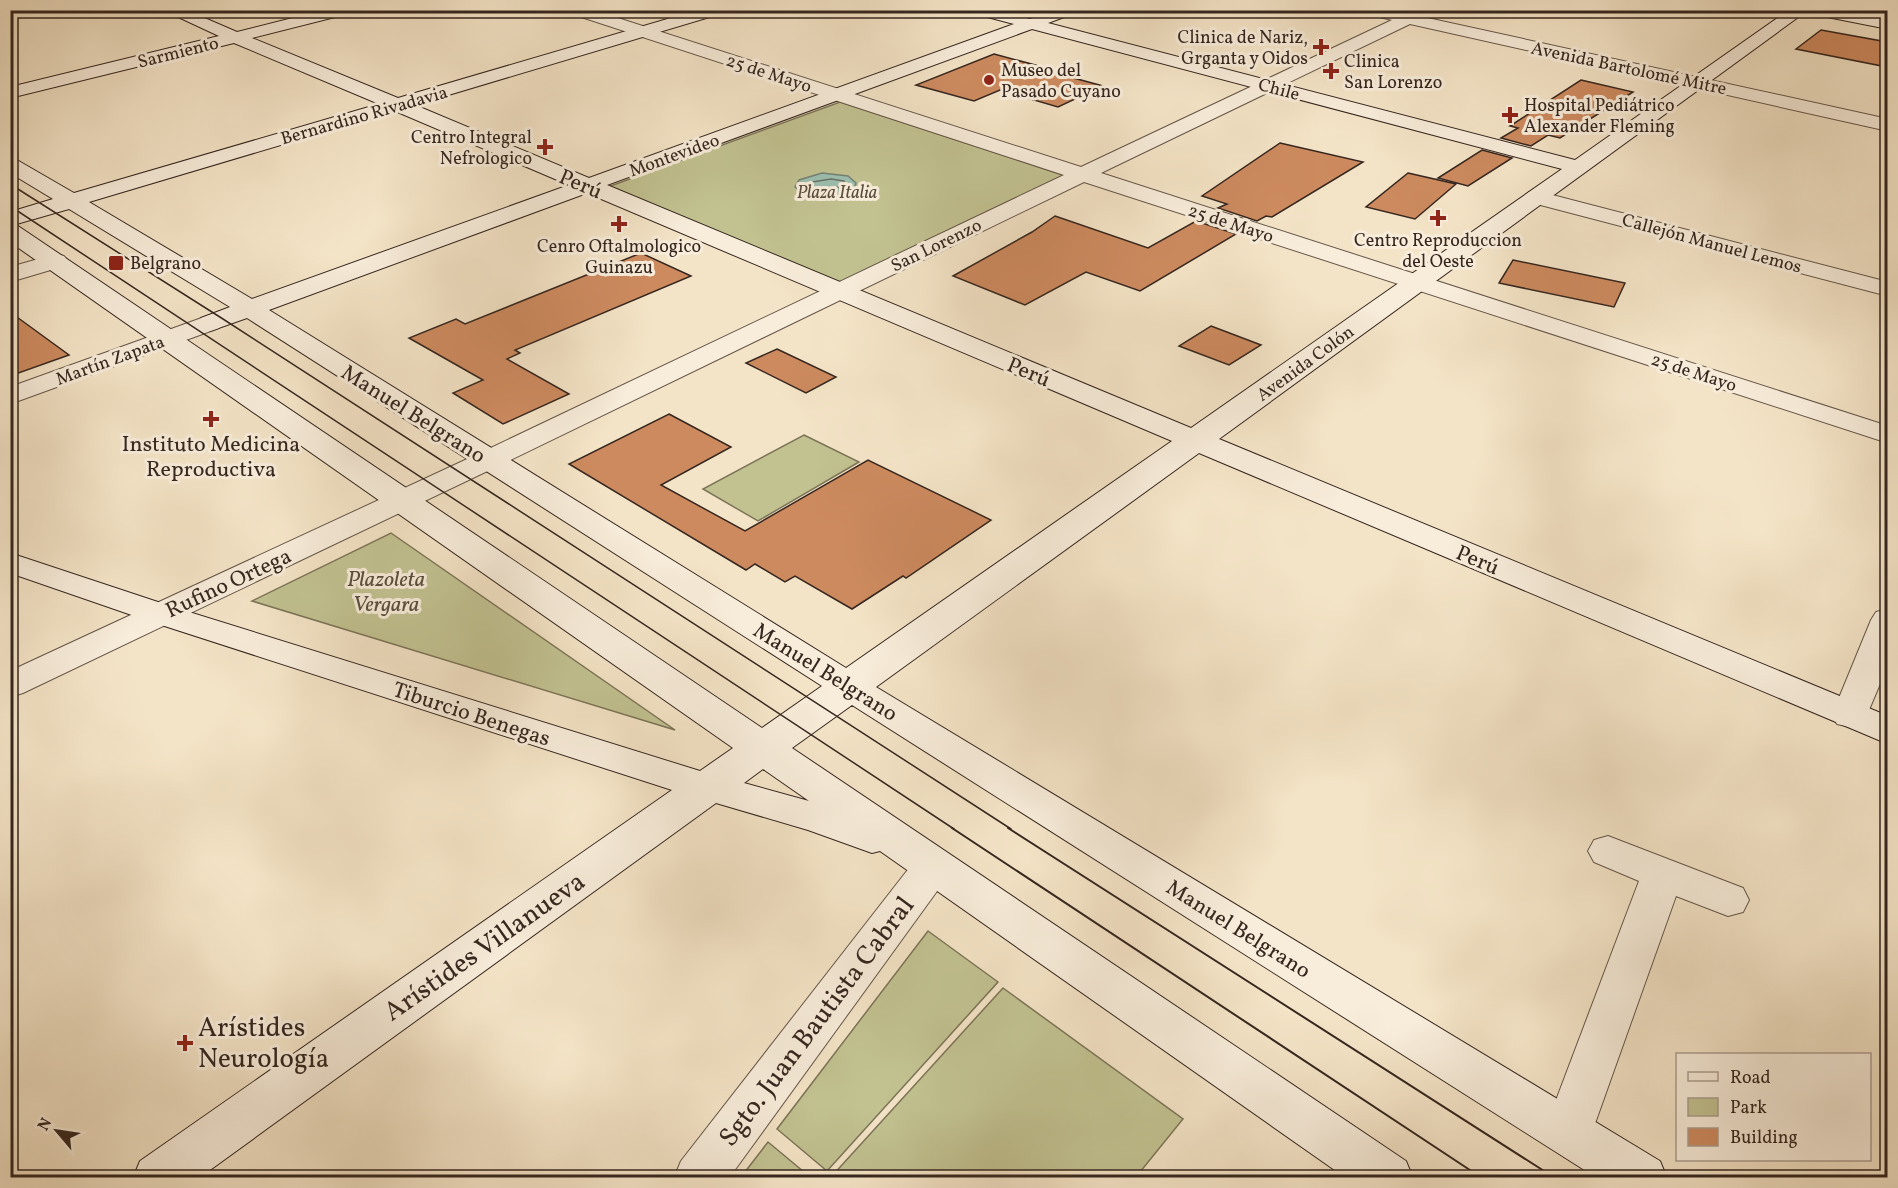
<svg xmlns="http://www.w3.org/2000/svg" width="1898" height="1188" font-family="Vollkorn,serif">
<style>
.green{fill:#c2c291;stroke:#7c7458;stroke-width:1.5}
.water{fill:#9cbfb0;stroke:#738276;stroke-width:1.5}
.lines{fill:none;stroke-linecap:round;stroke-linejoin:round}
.shore{stroke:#687268;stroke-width:1.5}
.building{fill:#cd8a5f;stroke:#35261f;stroke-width:1.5}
.street-casing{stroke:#655649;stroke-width:2}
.secondary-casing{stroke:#35261f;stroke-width:2}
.street{fill:#f8eddb;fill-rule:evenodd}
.secondary{fill:#f8eddb;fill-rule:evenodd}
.tram-far1{stroke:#35261f;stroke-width:1.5}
.tram{stroke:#35261f;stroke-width:2}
.poi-dot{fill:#8f2418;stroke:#f8eddb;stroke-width:2}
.labels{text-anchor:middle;stroke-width:6;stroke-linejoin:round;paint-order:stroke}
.far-poi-label{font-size:18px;fill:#35261f;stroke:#f8eddb;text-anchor:start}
.far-street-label{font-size:18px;fill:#35261f;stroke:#f8eddb}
.far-park-label{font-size:18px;font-style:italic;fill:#584d3c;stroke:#f8eddb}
.street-label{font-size:22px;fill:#35261f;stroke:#f8eddb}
.poi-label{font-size:22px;fill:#35261f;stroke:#f8eddb}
.park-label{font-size:22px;font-style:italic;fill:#584d3c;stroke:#f8eddb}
.near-street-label{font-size:27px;fill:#35261f;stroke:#f8eddb}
.near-poi-label{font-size:27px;fill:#35261f;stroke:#f8eddb;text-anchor:start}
</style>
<rect width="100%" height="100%" fill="#f4e4c7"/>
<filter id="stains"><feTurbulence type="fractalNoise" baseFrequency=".00333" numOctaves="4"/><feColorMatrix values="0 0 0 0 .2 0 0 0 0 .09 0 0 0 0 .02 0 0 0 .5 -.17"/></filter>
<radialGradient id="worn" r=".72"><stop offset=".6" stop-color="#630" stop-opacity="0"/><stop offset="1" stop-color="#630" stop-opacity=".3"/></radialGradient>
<!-- green -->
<g class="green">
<polygon points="840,102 1066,176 835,285 605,188"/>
<polygon points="804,435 859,462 758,521 703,489"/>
<polygon points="391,533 675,730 252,601"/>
<polygon points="928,931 998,982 827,1171 777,1129"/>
<polygon points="1003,988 1183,1119 1136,1177 831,1177"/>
<polygon points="768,1142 810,1177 741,1177"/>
</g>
<!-- water -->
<path class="water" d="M822,173L848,176L856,183L855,187C841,199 809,202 795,187L799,180Z"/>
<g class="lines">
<!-- shore -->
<polygon class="shore" points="831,179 844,181 846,185 824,191 805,186 806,183"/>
</g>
<!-- building -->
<g class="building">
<polygon points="1821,30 1887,42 1887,67 1796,49"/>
<polygon points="994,54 1050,69 1048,71 1103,86 1058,107 1000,90 974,101 916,85"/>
<polygon points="1581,80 1633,92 1560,138 1548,135 1531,146 1501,138 1518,128 1510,126"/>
<polygon points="1280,143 1363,162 1272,217 1266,216 1257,221 1218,208 1227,204 1202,196"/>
<polygon points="1482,150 1512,158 1468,186 1438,178"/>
<polygon points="1408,173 1456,184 1415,219 1366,207"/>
<polygon points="1055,216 1148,248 1196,221 1236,234 1140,291 1086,272 1025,305 953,276 1032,232"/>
<polygon points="641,253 691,276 515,350 520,353 507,359 569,394 503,424 453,393 483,380 409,338 456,319 465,324"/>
<polygon points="1513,260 1625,283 1614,307 1499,283"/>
<polygon points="10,312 69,355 10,376"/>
<polygon points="1211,326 1261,345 1229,365 1179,346"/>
<polygon points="777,349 836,377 806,393 746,363"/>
<polygon points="669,414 731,447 661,485 745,531 868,460 991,520 906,578 903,576 852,609 795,576 785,582 755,564 746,570 569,464"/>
</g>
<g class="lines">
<defs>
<g id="street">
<path d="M567,10H593L1081,167L1392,20L1364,13L1362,10C1376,10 1389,11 1403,12C1411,13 1423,10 1433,10L1423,17L1888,119V131L1410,24L1101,173L1888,426V443L1084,182L498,466L23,693L10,697V671L478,454L1064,175L569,13Z"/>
<polygon points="1537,191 1888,282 1888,296 1529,202 1526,197 1529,192"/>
<polygon points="56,254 64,256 68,261 64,266 10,282 10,267"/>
<polygon points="210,315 219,318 223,323 219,328 10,404 10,387"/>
<polygon points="1888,609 1888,665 1863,724 1850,727 1837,724 1832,715 1871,620 1876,612"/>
<polygon points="1608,836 1743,888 1749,900 1743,912 1728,916 1676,896 1592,1132 1585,1148 1568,1154 1551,1148 1544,1132 1639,881 1594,862 1588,851 1594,840"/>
<polygon points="934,849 948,854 954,865 948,876 729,1178 674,1178 681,1161 920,854"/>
</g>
<g id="secondary">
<path d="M163,10H186L237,32L324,10H353L351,13L252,38L398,98L698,10H725L723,13L415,105L589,178L1014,24L972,13L970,10H999L1030,19L1053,10H1077L1075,13L1048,23L1575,160L1789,10H1808L1219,439L1888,716V744L1199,453L876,687L1660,1161L1667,1178H1597L852,705L792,748L1406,1161L1413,1178H1346L880,851L872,853L808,830L716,803L199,1178H133L140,1161L672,790L149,621L10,573V553L173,607L700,771L733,748L10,242V212L53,199L10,173V158L17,160L74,193L379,104L234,43L10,98V87L219,36ZM1032,29L1562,169L1191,428L607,185ZM395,111L569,185L252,299L89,202ZM587,193L1172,441L846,668L269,310ZM69,209L230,307L201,318L197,323L201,328L210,331L247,318L822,686L762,728L18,226L13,225ZM763,769L809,801L744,783Z"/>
<polygon points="1809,10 1844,10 1888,19 1888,29 1817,15"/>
</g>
</defs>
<!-- street casing -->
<use href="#street" class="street-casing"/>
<!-- secondary casing -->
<use href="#secondary" class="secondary-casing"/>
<!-- street -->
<use href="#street" class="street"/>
<!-- secondary -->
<use href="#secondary" class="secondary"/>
<!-- tram-far1 -->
<g class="tram-far1">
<polyline points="10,184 223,319 1011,829"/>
<polyline points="10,206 954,829"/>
</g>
<!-- tram -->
<g class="tram">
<polyline points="952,828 1482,1178"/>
<polyline points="1008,828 1555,1178"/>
</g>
</g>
<!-- markers -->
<g class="poi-dot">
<path d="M1318 38h6v6h6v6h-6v6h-6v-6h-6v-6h6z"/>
<path d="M1328 62h6v6h6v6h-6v6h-6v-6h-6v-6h6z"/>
<circle cx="989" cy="80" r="6"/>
<path d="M1507 106h6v6h6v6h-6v6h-6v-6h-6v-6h6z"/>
<path d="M542 138h6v6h6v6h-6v6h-6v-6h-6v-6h6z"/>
<path d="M1435 209h6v6h6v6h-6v6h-6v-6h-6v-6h6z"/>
<path d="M616 215h6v6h6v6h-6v6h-6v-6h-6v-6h6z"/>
<rect x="108" y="255" width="16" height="16" rx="3"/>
<path d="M208 410h6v6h6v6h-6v6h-6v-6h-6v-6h6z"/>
<path d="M182 1034h6v6h6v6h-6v6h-6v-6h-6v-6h6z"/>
</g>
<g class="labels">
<!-- far-poi labels -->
<g class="far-poi-label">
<text x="1308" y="43" text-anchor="end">Clinica de Nariz,<tspan x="1308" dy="21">Grganta y Oidos</tspan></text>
<text x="1344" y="67">Clinica<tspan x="1344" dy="21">San Lorenzo</tspan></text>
<text x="1001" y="76">Museo del<tspan x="1001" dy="21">Pasado Cuyano</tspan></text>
<text x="1524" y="111">Hospital Pediátrico<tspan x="1524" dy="21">Alexander Fleming</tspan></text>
<text x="532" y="143" text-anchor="end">Centro Integral<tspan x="532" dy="21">Nefrologico</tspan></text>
<text x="1438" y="246" text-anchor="middle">Centro Reproduccion<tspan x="1438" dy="21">del Oeste</tspan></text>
<text x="619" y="252" text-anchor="middle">Cenro Oftalmologico<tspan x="619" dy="21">Guinazu</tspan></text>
<text x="130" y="269">Belgrano</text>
</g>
<!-- far-street labels -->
<g class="far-street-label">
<text transform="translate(178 52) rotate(-14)" y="6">Sarmiento</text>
<text transform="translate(1629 68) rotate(12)" y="6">Avenida Bartolomé Mitre</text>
<text transform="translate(769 73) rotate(18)" y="6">25 de Mayo</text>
<text transform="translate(1279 89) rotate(15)" y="6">Chile</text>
<text transform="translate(364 115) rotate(-16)" y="6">Bernardino Rivadavia</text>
<text transform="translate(674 155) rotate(-20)" y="6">Montevideo</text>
<text transform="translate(1231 223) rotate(18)" y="6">25 de Mayo</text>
<text transform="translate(1712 243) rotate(15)" y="6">Callejón Manuel Lemos</text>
<text transform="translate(936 245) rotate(-26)" y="6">San Lorenzo</text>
<text transform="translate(110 360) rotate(-20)" y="6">Martín Zapata</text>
<text transform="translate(1305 363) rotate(-36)" y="6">Avenida Colón</text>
<text transform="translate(1694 372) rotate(18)" y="6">25 de Mayo</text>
</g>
<!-- far-park labels -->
<g class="far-park-label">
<text x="837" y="198">Plaza Italia</text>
</g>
<!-- street labels -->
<g class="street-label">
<text transform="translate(581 183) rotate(23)" y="8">Perú</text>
<text transform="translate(1029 371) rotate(23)" y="8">Perú</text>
<text transform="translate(414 413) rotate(32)" y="8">Manuel Belgrano</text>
<text transform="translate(1478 559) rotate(23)" y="8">Perú</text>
<text transform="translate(228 582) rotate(-25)" y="8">Rufino Ortega</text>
<text transform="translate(826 671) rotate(32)" y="8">Manuel Belgrano</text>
<text transform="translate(472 713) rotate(18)" y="8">Tiburcio Benegas</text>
<text transform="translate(1239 928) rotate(32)" y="8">Manuel Belgrano</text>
</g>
<!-- poi labels -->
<g class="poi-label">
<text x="211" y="451">Instituto Medicina<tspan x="211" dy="25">Reproductiva</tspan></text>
</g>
<!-- park labels -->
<g class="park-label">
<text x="386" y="586">Plazoleta<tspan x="386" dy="25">Vergara</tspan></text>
</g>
<!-- near-street labels -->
<g class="near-street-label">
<text transform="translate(484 946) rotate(-35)" y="9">Arístides Villanueva</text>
<text transform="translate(816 1021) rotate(-53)" y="9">Sgto. Juan Bautista Cabral</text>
</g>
<!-- near-poi labels -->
<g class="near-poi-label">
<text x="198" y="1036">Arístides<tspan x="198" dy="31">Neurología</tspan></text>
</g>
</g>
<!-- margin -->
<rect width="1898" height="1188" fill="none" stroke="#f4e4c7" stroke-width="36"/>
<rect x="12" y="12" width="1874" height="1164" fill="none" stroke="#35261f" stroke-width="3"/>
<rect x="18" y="18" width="1862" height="1152" fill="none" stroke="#35261f" stroke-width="1.5"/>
<!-- legend -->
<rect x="1676" y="1053" width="195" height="108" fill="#f8eddb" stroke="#aa9d90" stroke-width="1.5"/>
<rect x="1688" y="1072" width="30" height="9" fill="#f8eddb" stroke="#aa9d90" stroke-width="1.5"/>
<text x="1730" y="1083" font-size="18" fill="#35261f">Road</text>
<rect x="1688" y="1098" width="30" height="18" fill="#c2c291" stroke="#aa9d90" stroke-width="1.5"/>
<text x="1730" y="1113" font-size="18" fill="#35261f">Park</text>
<rect x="1688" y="1128" width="30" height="18" fill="#cd8a5f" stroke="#aa9d90" stroke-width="1.5"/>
<text x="1730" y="1143" font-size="18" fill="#35261f">Building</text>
<!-- north arrow -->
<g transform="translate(57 1131) rotate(299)" stroke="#f8eddb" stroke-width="4.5" paint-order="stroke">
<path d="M0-4.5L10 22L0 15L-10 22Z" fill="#35261f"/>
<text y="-9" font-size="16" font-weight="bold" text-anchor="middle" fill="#35261f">N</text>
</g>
<rect width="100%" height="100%" filter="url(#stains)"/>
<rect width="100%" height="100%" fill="url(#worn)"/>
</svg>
